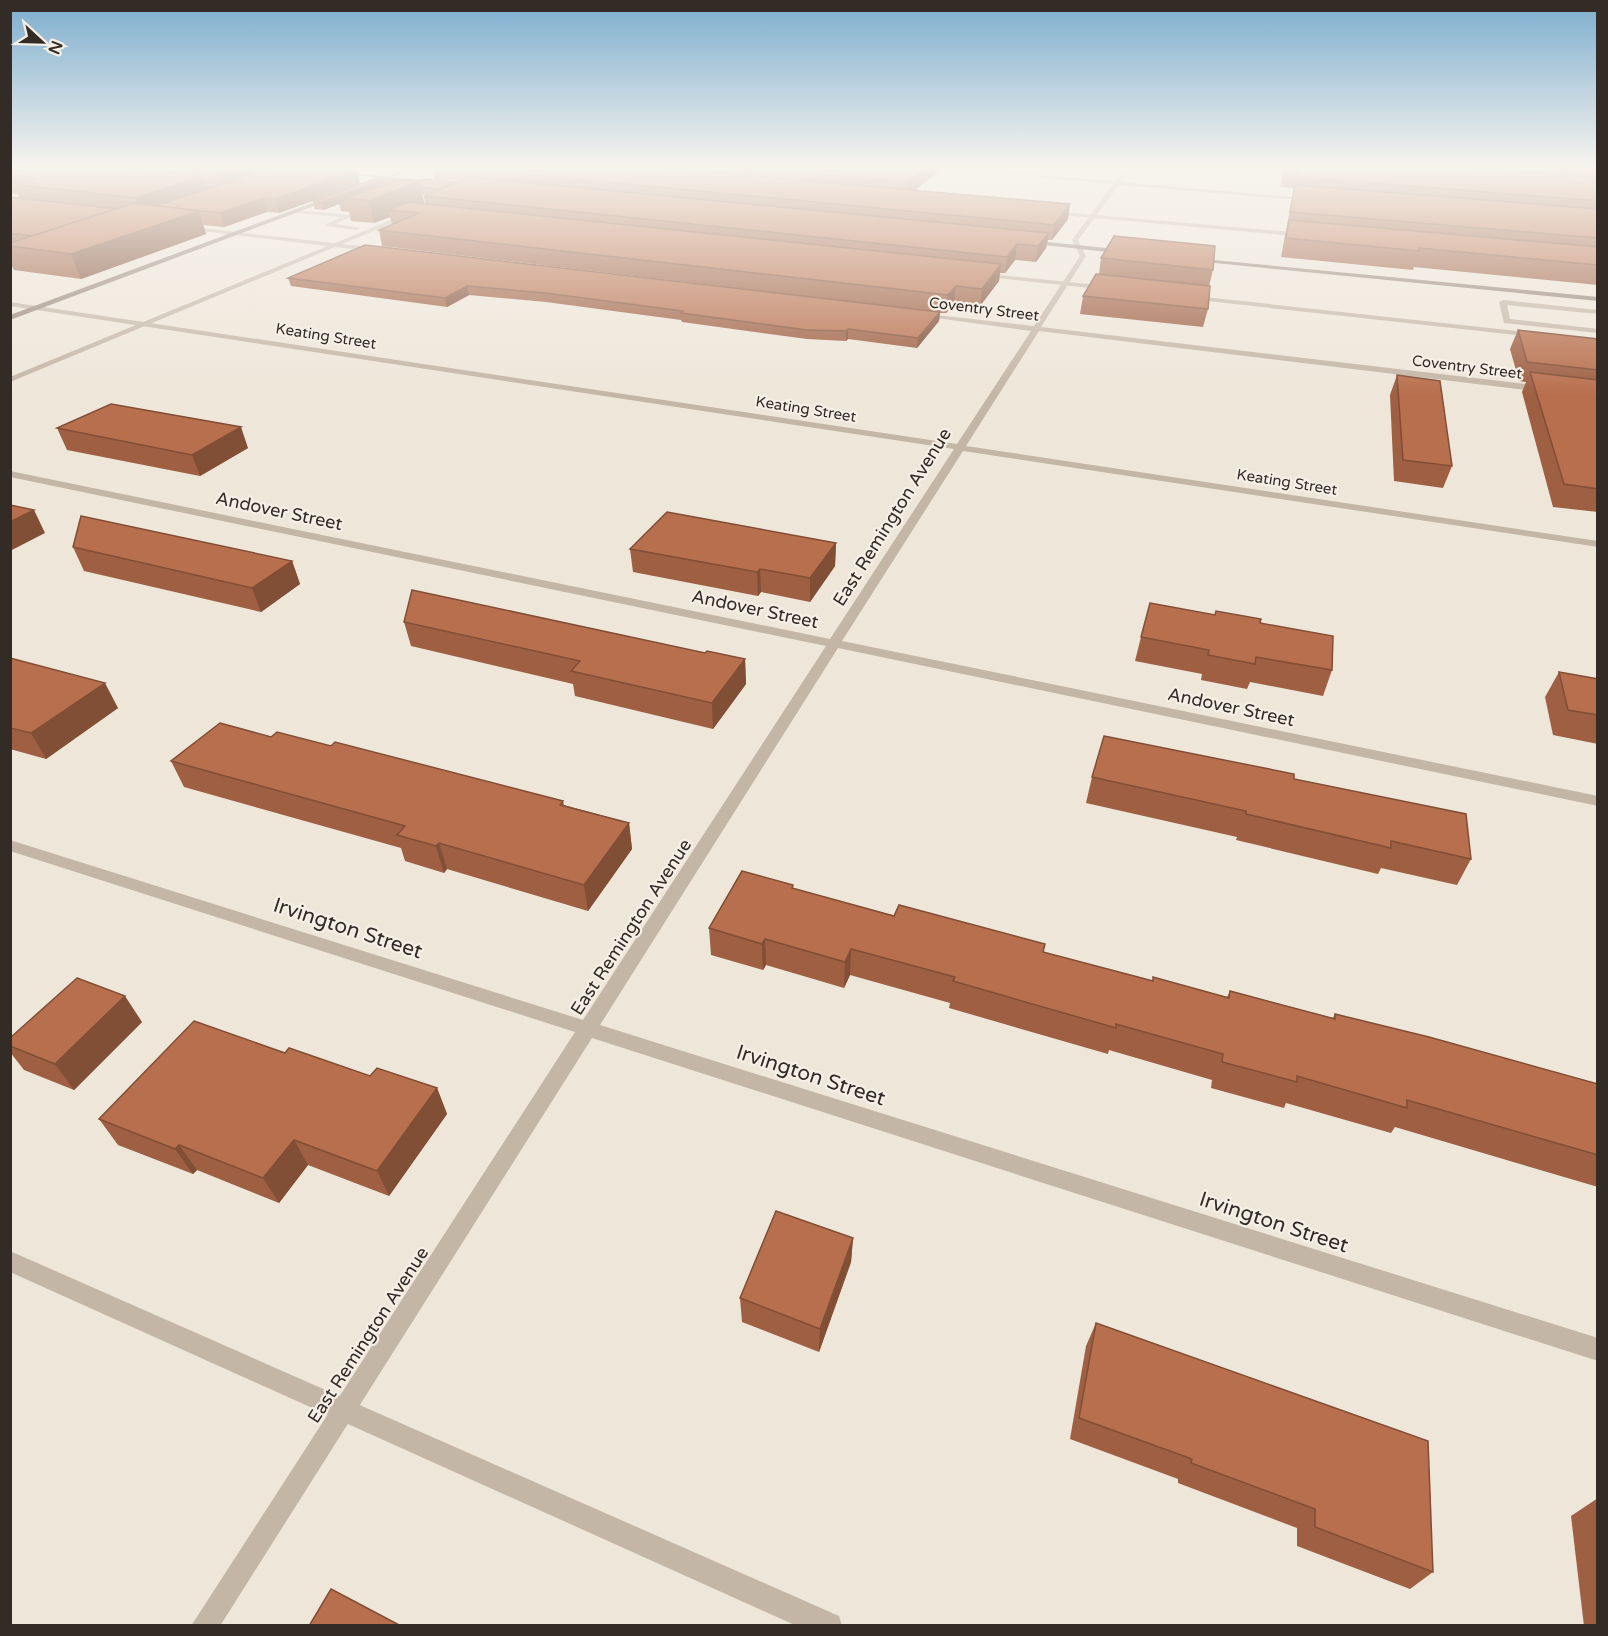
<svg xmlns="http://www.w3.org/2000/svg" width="1608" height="1636" font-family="'Varela Round',sans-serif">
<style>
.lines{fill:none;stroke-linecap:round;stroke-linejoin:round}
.lane{fill:#c4b6a7;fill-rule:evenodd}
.street{fill:#c4b6a7;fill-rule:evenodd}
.secondary{fill:#978679;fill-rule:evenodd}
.wall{fill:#9e5f42;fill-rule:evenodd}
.shaded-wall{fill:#814e36}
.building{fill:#b86f4d;stroke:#814e36;stroke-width:1.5}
.labels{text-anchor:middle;stroke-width:4.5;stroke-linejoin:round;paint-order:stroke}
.far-street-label{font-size:15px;fill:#322b26;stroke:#f6efe5}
.street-label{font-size:18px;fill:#322b26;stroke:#f6efe5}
.near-street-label{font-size:21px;fill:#322b26;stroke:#f6efe5}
</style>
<rect width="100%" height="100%" fill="#eee6d9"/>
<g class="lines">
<!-- lane -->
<g class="lane">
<polygon points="294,210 351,215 351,217 336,224 360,228 357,230 326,226 326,224 341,217 296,213"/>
<polygon points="1049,211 1305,233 1308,235 1305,237 1051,214"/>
<polygon points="410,212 412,215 10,382 10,377"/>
<polygon points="978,273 1108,286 1112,288 1108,290 980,276"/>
<polygon points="1186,295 1535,333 1539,335 1535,337 1189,299"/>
<polygon points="1503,300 1598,310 1598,314 1507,305 1510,319 1598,329 1598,333 1504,323 1499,302"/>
<polygon points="10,1251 839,1616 842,1626 797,1626 10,1272"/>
</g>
<!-- street -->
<g class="street">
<polygon points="921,167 1116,181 1126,167 1132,167 1121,182 1315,199 1312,201 1119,185 1078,240 1086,256 1041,327 1542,386 1546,389 1542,392 1039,331 966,446 1598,541 1598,547 963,451 842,641 1598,796 1598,806 838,648 600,1025 1598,1338 1598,1361 592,1038 220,1626 191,1626 575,1032 10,851 10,840 583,1020 826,646 10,477 10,471 830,639 954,449 10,306 10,302 957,444 1031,331 915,315 919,313 1034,326 1080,256 1072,240 1113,184"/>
<polygon points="184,226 377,248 380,250 377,252 186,229"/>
</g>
<!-- secondary -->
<g class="secondary">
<polygon points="411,167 419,167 393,177 427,180 429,183 335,173 388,176"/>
<polygon points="331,196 333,199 10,320 10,315"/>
<polygon points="1027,240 1126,250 1129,252 1126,254 1025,243"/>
<polygon points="1193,258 1598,297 1598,301 1195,261"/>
</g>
</g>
<!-- wall -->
<g class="wall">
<polygon points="10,167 269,167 269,168 360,184 279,213 267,212 224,227 203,225 206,234 81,279 14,270 10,262 10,197 19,198 18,194 10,193"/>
<path d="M432,167H939V171L915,190L1068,219L1052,240H1048L1046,248L1036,262L1015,260L1005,273H1000L999,281L980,306L954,303L946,313H940L939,321L917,348L848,339L846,341L807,339L682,322L681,320L546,302L469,295L447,307L291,286L288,278L720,286L382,246L379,230L392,224L390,217L374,223L351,221L349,212L341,211L339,204L346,201L324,210L315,209L313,202L377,178L397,180L456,183L460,181L434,179ZM422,194L427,195L424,196L425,204H422L424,203Z"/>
<polygon points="1285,167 1598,167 1598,285 1414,267 1413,270 1281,257 1294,188 1280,187"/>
<polygon points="1101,258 1213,270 1209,286 1208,309 1203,327 1080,314 1083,296 1099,274"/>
<polygon points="1518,330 1598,339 1598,512 1553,507 1522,392 1526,382 1519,381 1510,349"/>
<polygon points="1397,375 1452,466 1443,488 1394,481 1390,395"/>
<polygon points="57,428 248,448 200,476 67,450"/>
<polygon points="836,543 835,566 810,602 761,592 758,596 633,572 630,549"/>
<polygon points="73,547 292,561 300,584 261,612 84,571"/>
<polygon points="404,622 705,653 745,659 746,684 713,729 575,696 573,684 411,646"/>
<polygon points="1260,623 1332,670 1323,696 1250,682 1247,689 1201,680 1202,674 1135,661 1141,637"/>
<polygon points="10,658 118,708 46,759 10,749"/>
<polygon points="1559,672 1598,679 1598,744 1553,735 1545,697"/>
<polygon points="331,746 563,801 564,805 629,823 632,849 588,911 447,869 444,873 405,861 401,848 184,787 171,761"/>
<polygon points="1092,777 1294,779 1471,859 1457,885 1381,868 1378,874 1236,840 1237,837 1086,803"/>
<polygon points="793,889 894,916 1045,944 1043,952 1152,981 1227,997 1230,991 1333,1018 1335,1014 1598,1084 1598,1187 1395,1127 1391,1133 1286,1103 1284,1108 1211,1088 1212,1080 1109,1050 1108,1054 949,1008 950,1003 850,975 844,988 766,965 763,970 711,955 709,928"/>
<polygon points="142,1022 74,1090 24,1070 10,1052 10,1038"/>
<polygon points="285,1053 370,1076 437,1088 447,1114 389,1196 308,1165 279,1203 197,1170 193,1174 118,1145 99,1119"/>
<polygon points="853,1238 851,1262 819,1352 742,1322 740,1298"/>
<polygon points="1096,1323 1433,1572 1410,1589 1297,1546 1297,1528 1178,1483 1178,1479 1070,1439 1086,1346"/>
<polygon points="1598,1498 1598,1626 1584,1626 1571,1516"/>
</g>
<!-- shaded-wall -->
<g class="shaded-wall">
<polygon points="232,167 269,167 271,174 224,190 218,171"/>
<polygon points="928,167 939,167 939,171 907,197 908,182"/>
<polygon points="357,170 360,184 279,213 275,199"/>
<polygon points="203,176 209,195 143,218 135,198"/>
<polygon points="379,181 380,188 345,198 346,201 324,210 322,202"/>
<polygon points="420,181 424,203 403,211 389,210 390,217 374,223 369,201"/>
<polygon points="263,198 267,212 224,227 220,213"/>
<polygon points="1070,204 1068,219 1052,240 1054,225"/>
<polygon points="199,211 206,234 81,279 71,254"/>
<polygon points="1049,233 1046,248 1036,262 1038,246"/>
<polygon points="1017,244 1015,260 1005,273 1007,257"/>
<polygon points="1001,264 999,281 980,306 982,289"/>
<polygon points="467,286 469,295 447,307 445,298"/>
<polygon points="956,286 954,303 946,313 948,295"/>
<polygon points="940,312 939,321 917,348 918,338"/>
<polygon points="848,329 848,339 846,341 846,331"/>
<polygon points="241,427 248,448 200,476 192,455"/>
<polygon points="34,510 45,533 10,551 10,522"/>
<polygon points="836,543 835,566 810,602 810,578"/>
<polygon points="292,561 300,584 261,612 252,588"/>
<polygon points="760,569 761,592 758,596 757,572"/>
<polygon points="745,659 746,684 713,729 712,703"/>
<polygon points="105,683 118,708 46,759 31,733"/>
<polygon points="629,823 632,849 588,911 584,885"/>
<polygon points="439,843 447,869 444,873 436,846"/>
<polygon points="765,939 766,965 763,970 762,944"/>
<polygon points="851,949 850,975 844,988 845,962"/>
<polygon points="125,996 142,1022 74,1090 55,1064"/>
<polygon points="437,1088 447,1114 389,1196 377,1171"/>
<polygon points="294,1140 308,1165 279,1203 263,1178"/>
<polygon points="179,1145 197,1170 193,1174 175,1149"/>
<polygon points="853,1238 851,1262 819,1352 820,1329"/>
</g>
<!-- building -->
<g class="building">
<polygon points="10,167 112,167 203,176 135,198 13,184 36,178 10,175"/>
<polygon points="180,167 232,167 218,171"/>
<polygon points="274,167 321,167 357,170 275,199 263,198 220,213 156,206"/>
<polygon points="449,167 650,167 1070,204 1054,225"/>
<polygon points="725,167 928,167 908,182"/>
<polygon points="1285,167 1452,167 1598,178 1598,201 1297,177 1298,172 1284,170"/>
<polygon points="1542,167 1598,167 1598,171"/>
<polygon points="470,177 1049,233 1038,246 1017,244 1007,257 424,196"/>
<polygon points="377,178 397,180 386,184 386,183 379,181 322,202 313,202"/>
<polygon points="425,179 456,182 438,189 421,187 419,181"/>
<polygon points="399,180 420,181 369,201 345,198"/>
<polygon points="1295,185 1598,209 1598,238 1290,212"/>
<polygon points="10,197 117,209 33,236 10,233"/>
<polygon points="408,202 1001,264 982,289 956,286 948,295 379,230 419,213 389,210"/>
<polygon points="134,203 199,211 71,254 10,246 10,243"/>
<polygon points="1289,220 1598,247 1598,265 1419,248 1419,251 1286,238"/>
<polygon points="1114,236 1215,246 1213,270 1101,258"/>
<polygon points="365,245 940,312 918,338 848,329 846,331 807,330 681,313 683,311 545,293 467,286 445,298 288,278"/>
<polygon points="1096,274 1210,286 1208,309 1083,296"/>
<polygon points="1518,330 1598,339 1598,370 1527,362"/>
<polygon points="1530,372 1598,380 1598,489 1564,484"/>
<polygon points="1397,375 1440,381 1452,466 1403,460"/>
<polygon points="111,404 241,427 192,455 57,428"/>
<polygon points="10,505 34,510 10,522"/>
<polygon points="667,512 836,543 810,578 760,569 757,572 630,549"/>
<polygon points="81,516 292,561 252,588 73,547"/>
<polygon points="412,590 705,653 707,651 745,659 712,703 571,671 580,661 404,622"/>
<polygon points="1150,603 1215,615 1216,611 1261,619 1260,623 1333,636 1332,670 1256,657 1255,664 1208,655 1209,650 1141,637"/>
<polygon points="10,658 105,683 31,733 10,728"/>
<polygon points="1559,672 1598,679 1598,715 1568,710"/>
<polygon points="220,723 271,737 277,732 331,746 335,742 563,801 560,805 629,823 584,885 439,843 436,846 397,835 405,826 171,761"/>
<polygon points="1104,736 1294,774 1294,779 1466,814 1471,859 1391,841 1391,848 1246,814 1246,811 1092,777"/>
<polygon points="742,871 793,885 792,888 894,916 899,905 1045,944 1043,952 1153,981 1153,977 1229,998 1230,991 1335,1019 1335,1014 1429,1037 1598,1084 1598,1155 1407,1100 1407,1108 1297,1076 1297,1082 1222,1062 1223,1054 1116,1024 1116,1028 953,981 955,977 851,949 845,962 765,939 762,944 709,928"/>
<polygon points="77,978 125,996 55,1064 10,1046 10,1038"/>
<polygon points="194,1021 285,1053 289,1048 370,1076 377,1068 437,1088 377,1171 294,1140 263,1178 179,1145 175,1149 99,1119"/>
<polygon points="776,1211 853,1238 820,1329 740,1298"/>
<polygon points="1096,1323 1428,1441 1433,1572 1315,1527 1315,1509 1191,1463 1192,1459 1079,1418"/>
<polygon points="331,1589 401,1626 309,1626"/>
</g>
<!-- sky -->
<linearGradient id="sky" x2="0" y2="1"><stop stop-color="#7cadce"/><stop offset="0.42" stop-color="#f7f4ee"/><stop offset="1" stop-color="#f7f4ee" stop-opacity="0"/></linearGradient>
<rect width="1608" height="396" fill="url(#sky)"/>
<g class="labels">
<!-- far-street labels -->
<g class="far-street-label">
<text transform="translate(984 309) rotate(7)" y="5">Coventry Street</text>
<text transform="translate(326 336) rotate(9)" y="5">Keating Street</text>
<text transform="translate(1467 367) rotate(7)" y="5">Coventry Street</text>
<text transform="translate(806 409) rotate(9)" y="5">Keating Street</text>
<text transform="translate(1287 482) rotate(9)" y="5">Keating Street</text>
</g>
<!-- street labels -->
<g class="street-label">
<text transform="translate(279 511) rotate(12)" y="6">Andover Street</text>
<text transform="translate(892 517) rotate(-58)" y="6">East Remington Avenue</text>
<text transform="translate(755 609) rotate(12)" y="6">Andover Street</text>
<text transform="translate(1231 707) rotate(12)" y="6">Andover Street</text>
<text transform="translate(631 927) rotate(-57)" y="6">East Remington Avenue</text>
<text transform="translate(368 1335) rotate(-57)" y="6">East Remington Avenue</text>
</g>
<!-- near-street labels -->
<g class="near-street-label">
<text transform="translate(348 928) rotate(18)" y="7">Irvington Street</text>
<text transform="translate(811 1075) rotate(18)" y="7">Irvington Street</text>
<text transform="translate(1274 1222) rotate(18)" y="7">Irvington Street</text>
</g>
</g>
<!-- border -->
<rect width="1608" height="1636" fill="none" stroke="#322b26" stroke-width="24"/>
<!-- north arrow -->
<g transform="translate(42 42) rotate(112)" stroke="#f6efe5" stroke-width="4.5" paint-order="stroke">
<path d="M0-4.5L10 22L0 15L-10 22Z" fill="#322b26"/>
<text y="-9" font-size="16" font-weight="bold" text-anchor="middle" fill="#322b26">N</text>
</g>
</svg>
